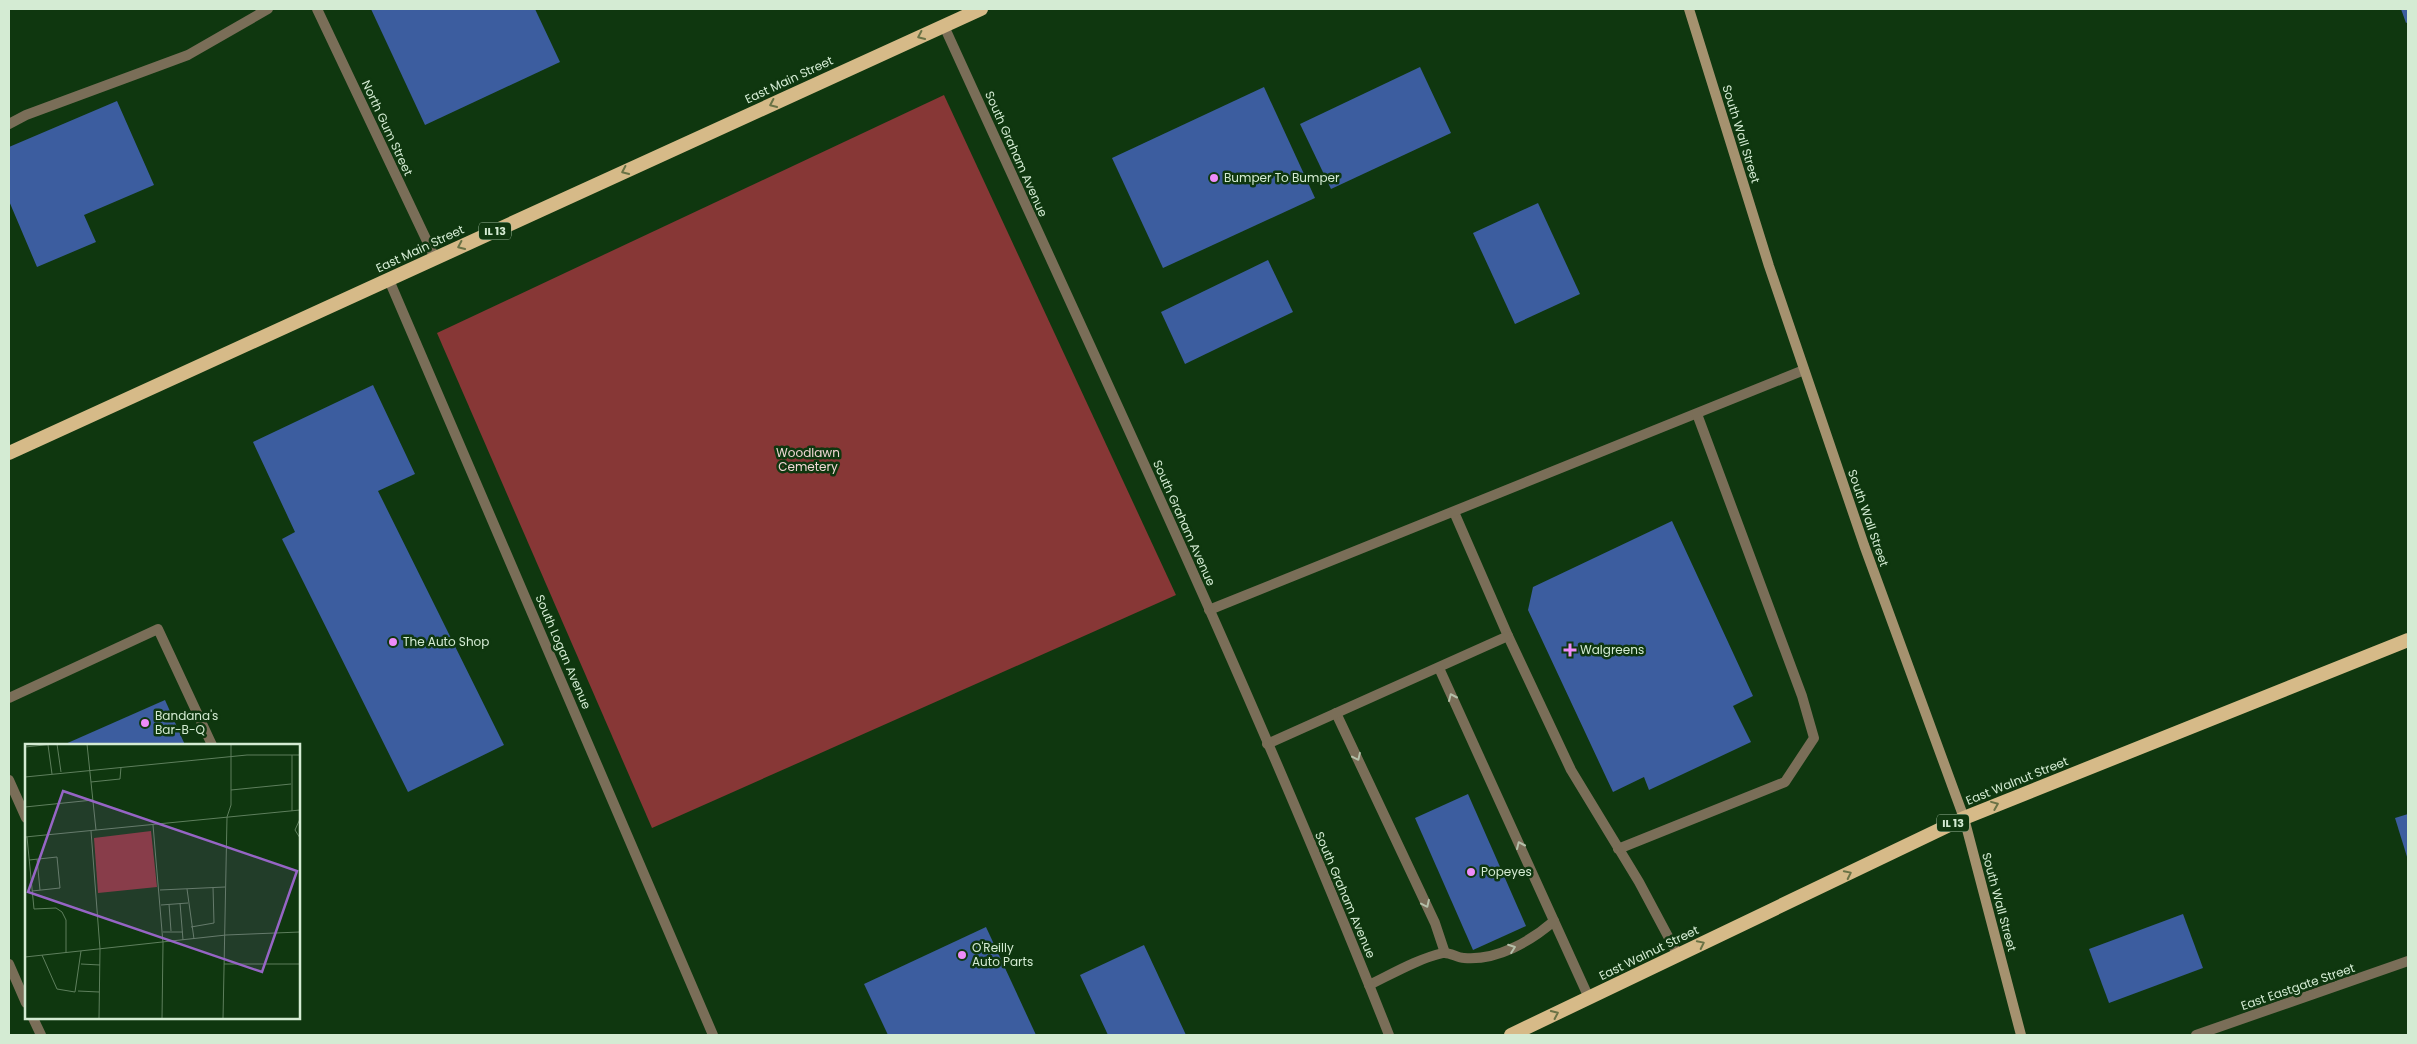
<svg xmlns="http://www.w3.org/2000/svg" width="2417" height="1044" font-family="Poppins,sans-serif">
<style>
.green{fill:#873736}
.building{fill:#3c5d9f}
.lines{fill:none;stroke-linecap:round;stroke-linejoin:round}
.service{stroke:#7a6e58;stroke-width:10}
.minor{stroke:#7a6e58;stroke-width:10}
.secondary{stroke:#a5926f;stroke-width:10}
.trunk{stroke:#d6ba88;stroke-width:14}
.oneway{stroke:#697245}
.oneway2{stroke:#b4bfa8}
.poi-dot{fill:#ee8cf9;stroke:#0f370f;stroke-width:2}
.labels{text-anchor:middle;stroke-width:5;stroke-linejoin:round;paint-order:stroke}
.shield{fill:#0f370f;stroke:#99b598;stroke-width:1}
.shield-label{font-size:11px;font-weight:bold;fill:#d4ebd3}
.street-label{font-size:12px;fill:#d4ebd3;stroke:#0f370f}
.poi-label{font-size:12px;fill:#d4ebd3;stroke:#0f370f;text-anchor:start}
.park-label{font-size:12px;fill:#f1d7d5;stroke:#0f370f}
.inset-road{fill:none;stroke:#5e7f5d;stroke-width:1}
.view{fill:#9665c5;fill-opacity:0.15;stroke:#9665c5;stroke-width:2.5}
.inset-edge{fill:none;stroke:#d4ebd3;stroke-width:2.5}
</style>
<rect width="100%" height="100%" fill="#0f370f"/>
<!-- green -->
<polygon class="green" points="944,95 1176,595 652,828 437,333"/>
<!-- building -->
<g class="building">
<polygon points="371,9 535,9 560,62 425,125"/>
<polygon points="2401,9 2408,9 2408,22 2406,23"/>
<polygon points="1420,67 1451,133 1331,189 1300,124"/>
<polygon points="1264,87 1315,198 1163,268 1112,158"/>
<polygon points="117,101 154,185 84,215 96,242 37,267 9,201 9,147"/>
<polygon points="1538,203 1580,294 1515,324 1473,233"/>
<polygon points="1268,260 1293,312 1185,364 1161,312"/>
<polygon points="373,385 415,474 378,491 504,745 408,792 282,539 295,532 253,442"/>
<polygon points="1672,521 1753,696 1733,706 1751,742 1649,790 1644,777 1613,792 1528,610 1533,587"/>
<polygon points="165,700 185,745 63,745"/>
<polygon points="1468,794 1526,926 1473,950 1415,818"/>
<polygon points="2408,814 2408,860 2395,818"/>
<polygon points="2183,914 2203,968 2109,1003 2089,949"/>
<polygon points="986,927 1036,1035 888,1035 864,984"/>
<polygon points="1144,945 1186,1035 1108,1035 1080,975"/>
</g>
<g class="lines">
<!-- service -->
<g class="service">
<polyline points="9,124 26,115 188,55 268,9"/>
<polyline points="1454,512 1508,636 1571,770 1639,882 1678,955"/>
<polyline points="1209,610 1804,370"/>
<polyline points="1439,668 1589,998"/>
<polyline points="9,698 158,629 212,745"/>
<polyline points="1336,713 1435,923 1445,953"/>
<polyline points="1267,744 1508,636"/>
<polyline points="9,780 26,818"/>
<polyline points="1618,849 1785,782 1814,738 1802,696 1697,414"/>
<path d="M1369,985C1392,974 1417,959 1443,953C1450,952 1457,958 1464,958C1497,961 1531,941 1554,921"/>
</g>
<!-- minor -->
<g class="minor">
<polyline points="317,9 435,258"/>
<path d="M944,26C1096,360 1254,693 1389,1035"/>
<polyline points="389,280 713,1035"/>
<polyline points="9,964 26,1003"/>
<polyline points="33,1018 41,1035"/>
<polyline points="2196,1035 2408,961"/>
</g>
<!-- secondary -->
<polyline class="secondary" points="1689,9 1769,266 1864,545 1964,818 2021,1035"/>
<!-- trunk -->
<g class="trunk">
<polyline points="9,453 981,9"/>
<polyline points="1511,1035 1964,818 2408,640"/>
</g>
</g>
<!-- one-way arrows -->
<defs><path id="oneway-chevron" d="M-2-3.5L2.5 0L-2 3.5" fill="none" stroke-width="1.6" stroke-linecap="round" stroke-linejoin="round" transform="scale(1.25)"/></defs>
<g class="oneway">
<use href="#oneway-chevron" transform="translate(921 36) rotate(155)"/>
<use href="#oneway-chevron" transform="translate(773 104) rotate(155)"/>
<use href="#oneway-chevron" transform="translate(625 171) rotate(155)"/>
<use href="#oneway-chevron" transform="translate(461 246) rotate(155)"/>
<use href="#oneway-chevron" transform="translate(1995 805) rotate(-22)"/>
<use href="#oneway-chevron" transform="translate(1848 874) rotate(-26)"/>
<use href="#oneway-chevron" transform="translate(1701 944) rotate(-26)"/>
<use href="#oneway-chevron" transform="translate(1555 1014) rotate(-25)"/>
</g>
<g class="oneway2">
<use href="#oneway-chevron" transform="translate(1452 697) rotate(-114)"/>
<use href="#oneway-chevron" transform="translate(1357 757) rotate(65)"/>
<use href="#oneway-chevron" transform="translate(1520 845) rotate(-114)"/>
<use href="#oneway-chevron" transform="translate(1426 904) rotate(65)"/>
<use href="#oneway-chevron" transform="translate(1512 948) rotate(-20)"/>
</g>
<!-- markers -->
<g class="poi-dot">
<circle cx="1214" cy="178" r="5"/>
<circle cx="393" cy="642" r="5"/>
<path d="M1567.5 642.5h5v5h5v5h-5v5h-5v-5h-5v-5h5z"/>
<circle cx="145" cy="723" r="5"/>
<circle cx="1471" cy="872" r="5"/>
<circle cx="962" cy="955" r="5"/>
</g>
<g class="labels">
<!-- shield labels -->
<g class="shield">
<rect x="479" y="222.5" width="32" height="17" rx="4"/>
<rect x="1937" y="814.5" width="32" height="17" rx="4"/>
</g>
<g class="shield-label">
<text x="495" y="235">IL 13</text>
<text x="1953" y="827">IL 13</text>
</g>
<!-- street labels -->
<g class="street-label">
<text transform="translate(789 80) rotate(-25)" y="4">East Main Street</text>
<text transform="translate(387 128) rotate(65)" y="4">North Gum Street</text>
<text transform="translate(1741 134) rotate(73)" y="4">South Wall Street</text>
<text transform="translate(1016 154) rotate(66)" y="4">South Graham Avenue</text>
<text transform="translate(420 249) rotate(-25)" y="4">East Main Street</text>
<text transform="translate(1868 518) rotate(71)" y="4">South Wall Street</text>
<text transform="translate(1184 523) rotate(66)" y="4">South Graham Avenue</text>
<text transform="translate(563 652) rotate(67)" y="4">South Logan Avenue</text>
<text transform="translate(2017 781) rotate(-22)" y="4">East Walnut Street</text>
<text transform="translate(1345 895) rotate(67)" y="4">South Graham Avenue</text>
<text transform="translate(1999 902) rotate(75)" y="4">South Wall Street</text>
<text transform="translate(1649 953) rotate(-26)" y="4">East Walnut Street</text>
<text transform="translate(2298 987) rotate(-19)" y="4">East Eastgate Street</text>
</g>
<!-- poi labels -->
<g class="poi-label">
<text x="1224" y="182">Bumper To Bumper</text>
<text x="403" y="646">The Auto Shop</text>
<text x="1580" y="654">Walgreens</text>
<text x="155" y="720">Bandana's<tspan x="155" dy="14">Bar-B-Q</tspan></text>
<text x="1481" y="876">Popeyes</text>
<text x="972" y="952">O'Reilly<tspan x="972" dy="14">Auto Parts</tspan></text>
</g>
<!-- park labels -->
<g class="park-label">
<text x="808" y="457">Woodlawn<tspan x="808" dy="14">Cemetery</tspan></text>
</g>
</g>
<!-- overview -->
<g transform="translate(25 744)">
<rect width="275" height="275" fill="#0f370f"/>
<path d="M126,87L132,143L73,149L69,94Z" fill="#873736"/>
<path class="inset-road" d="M32,0L36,28M62,0L71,86M23,1L27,30M0,3L29,0M267,11V67M0,33L222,11H275M66,38L95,35L96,23M206,46L266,40M0,63L68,56M202,73L206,61V0M275,75L270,86L275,94M128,81L138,199L137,275M66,87L75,205L74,275M0,93L275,66M2,93L9,165L31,164L37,168L41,176V209M12,115L15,146M4,116L32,113L35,144L7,147M162,145L169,195M135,146L200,143M155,159L158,196M144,160L146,187M136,161L163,159M166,183L189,179L188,143M138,188H158M17,211L32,245L50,248L56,207M0,213L201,191L275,188M56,220L75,221M199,220H275M53,247L74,248M198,275L202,73"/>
<path class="view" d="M38,47L272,127L237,228L3,148Z"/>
<rect width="275" height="275" class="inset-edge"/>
</g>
<!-- border -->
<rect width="2417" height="1044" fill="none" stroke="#d4ebd3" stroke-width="20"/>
</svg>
